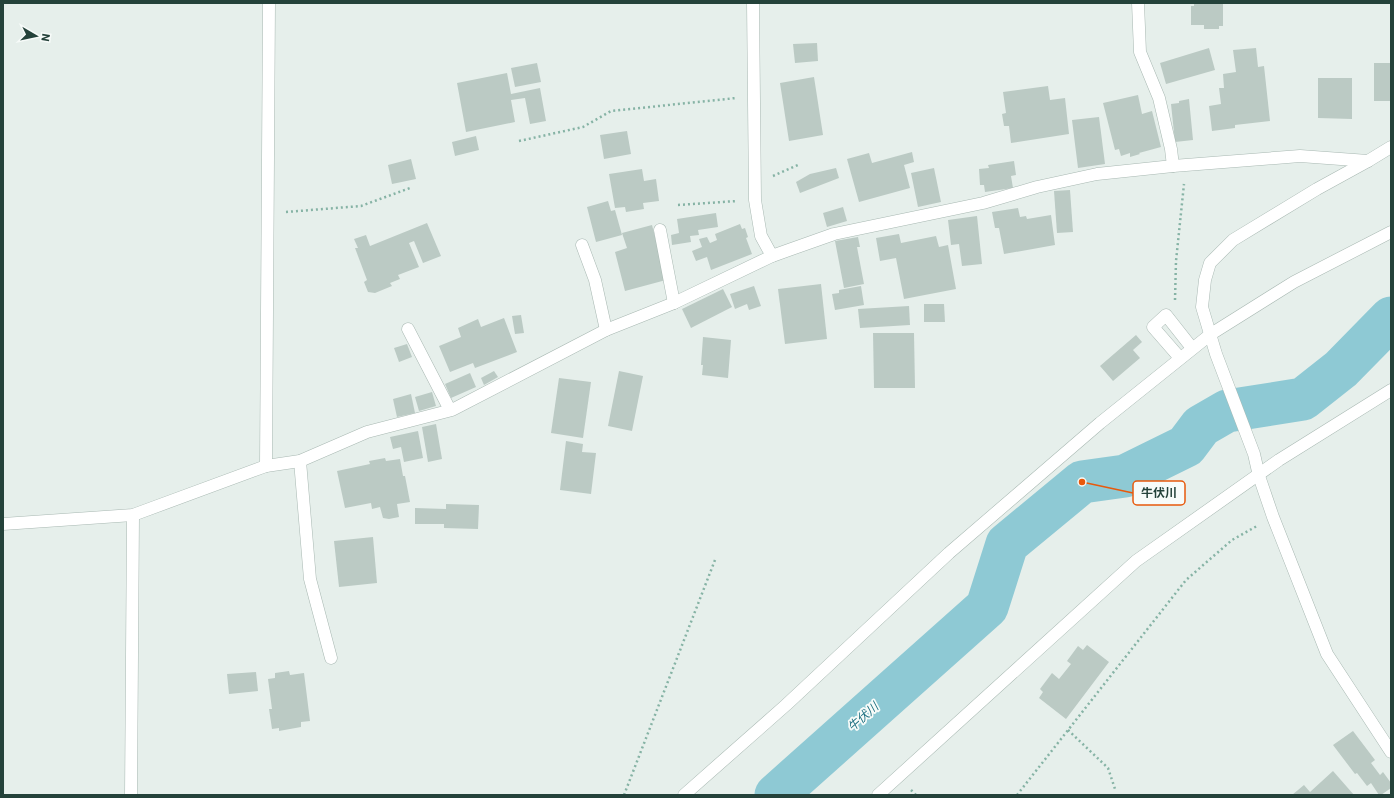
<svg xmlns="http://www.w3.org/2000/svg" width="1394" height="798" font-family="'IBM Plex Sans','Noto Sans JP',sans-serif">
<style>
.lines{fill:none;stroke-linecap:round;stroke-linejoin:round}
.river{stroke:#8ec9d4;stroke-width:43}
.building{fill:#bbcac4}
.service-casing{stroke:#a8b8b2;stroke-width:13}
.minor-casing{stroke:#a8b8b2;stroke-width:13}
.tertiary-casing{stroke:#a8b8b2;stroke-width:13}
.path{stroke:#86b3a5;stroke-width:2.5;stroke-dasharray:2 3;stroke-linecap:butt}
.service{stroke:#fff;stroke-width:12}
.minor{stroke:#fff;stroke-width:12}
.tertiary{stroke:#fff;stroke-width:12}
.labels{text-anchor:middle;stroke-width:3.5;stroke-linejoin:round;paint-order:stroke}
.water-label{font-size:12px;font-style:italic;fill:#1c6f80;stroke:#f7fbf9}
.leader{fill:none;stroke:#e8590c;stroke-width:1.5}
.callout-dot{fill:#e8590c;stroke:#f7fbf9;stroke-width:1.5}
.callout{fill:#f7fbf9;stroke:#e8590c;stroke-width:1.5}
.callout-label{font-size:12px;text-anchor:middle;font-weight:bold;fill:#24423a}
</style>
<rect width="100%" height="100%" fill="#e6efeb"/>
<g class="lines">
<!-- river -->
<polyline class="river" points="776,795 987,607 1007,544 1082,482 1125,476 1186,446 1201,426 1227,411 1303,399 1341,369 1391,318"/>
</g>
<!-- building -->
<g class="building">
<polygon points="1194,3 1223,3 1223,26 1219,26 1219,29 1204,29 1204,25 1191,25 1191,6 1194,6"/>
<polygon points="817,43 818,61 795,63 793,44"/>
<polygon points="1209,48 1215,70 1166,84 1160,63"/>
<polygon points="1256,48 1258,67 1264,66 1270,121 1235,125 1235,128 1212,131 1209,106 1221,104 1219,88 1224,88 1223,74 1236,72 1233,50"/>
<polygon points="537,63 541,82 515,87 511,68"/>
<rect x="1374" y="63" width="17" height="38"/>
<polygon points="507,73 511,94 540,88 546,121 530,124 525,98 511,100 515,122 466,132 457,83"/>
<polygon points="814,77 823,135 789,141 780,83"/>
<polygon points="1318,78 1352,78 1352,119 1318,118"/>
<polygon points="1048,86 1050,100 1065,98 1069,134 1011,143 1009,126 1004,126 1002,114 1006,113 1003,92"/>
<polygon points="1138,95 1142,114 1152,111 1161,147 1139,153 1140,154 1130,157 1130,153 1121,156 1119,149 1115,150 1103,103"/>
<polygon points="1189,99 1193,140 1175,142 1171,104 1179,103 1179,101"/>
<polygon points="1099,117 1105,164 1078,168 1072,120"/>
<polygon points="627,131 631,154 604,159 600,135"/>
<polygon points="476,136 479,150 455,156 452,142"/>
<polygon points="912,152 914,162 904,165 910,188 859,202 847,159 869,153 872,163"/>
<polygon points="411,159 416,179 392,184 388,165"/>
<polygon points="1014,161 1016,175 1011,176 1013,188 985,192 984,185 980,185 979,169 989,168 988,165"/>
<polygon points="836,168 839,178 800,193 796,182 810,174"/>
<polygon points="934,168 941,202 918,207 911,173"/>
<polygon points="642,169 644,181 656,179 659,201 643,203 644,209 626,212 625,207 615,208 609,174"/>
<polygon points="1070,190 1073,232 1057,233 1054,191"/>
<polygon points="608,201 611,211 615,210 622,235 596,242 587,207"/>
<polygon points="843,207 847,221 827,227 823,213"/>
<polygon points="1018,208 1020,217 1026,216 1027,219 1051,215 1055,245 1004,254 999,228 995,228 992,212"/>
<polygon points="716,213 718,227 698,230 699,235 690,236 691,242 672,245 671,235 679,233 677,219"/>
<polygon points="977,216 982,264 962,266 959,244 951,245 948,220"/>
<polygon points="427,223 441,256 423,263 414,241 409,243 419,267 398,275 400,279 390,283 392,286 375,293 368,292 364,282 367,280 355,248 358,248 354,239 366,235 370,246"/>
<polygon points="740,224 742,229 745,228 748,237 746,238 752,254 711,270 707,257 696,261 692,251 702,247 699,239 707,237 710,243 717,240 715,234"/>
<polygon points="652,225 666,280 625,291 615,252 627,248 622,233"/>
<polygon points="899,234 901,243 936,236 939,247 948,245 956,289 904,299 896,258 880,261 876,238"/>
<polygon points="858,237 860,247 857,247 864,284 844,288 835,241"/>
<polygon points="821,284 827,339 785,344 778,289"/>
<polygon points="754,286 761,306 749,310 747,304 735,309 730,294"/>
<polygon points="861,286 864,305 835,310 832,294 839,293 839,290"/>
<polygon points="723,289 732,307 691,328 682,309"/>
<polygon points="924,304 944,304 945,322 924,322"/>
<polygon points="909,306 910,325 860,328 858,309"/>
<polygon points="521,315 524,333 515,334 512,316"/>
<polygon points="504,318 517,352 475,368 473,363 450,372 439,346 461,337 458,328 478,319 481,327"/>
<polygon points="873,333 914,333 915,388 874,388"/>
<polygon points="1136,335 1142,342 1133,350 1140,358 1113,381 1100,366"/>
<polygon points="703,337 731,340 728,378 702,375 703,365 701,365"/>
<polygon points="407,344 412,357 399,362 394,348"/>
<polygon points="494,371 498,377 484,385 481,378"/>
<polygon points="619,371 643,376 632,431 608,426"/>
<polygon points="470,373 476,387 451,398 445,384"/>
<polygon points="559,378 591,382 583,438 551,433"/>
<polygon points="432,392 436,406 419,411 415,397"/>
<polygon points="411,394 415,413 397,417 393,399"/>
<polygon points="436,424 442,459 428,462 422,427"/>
<polygon points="418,431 423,458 404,462 401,447 393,449 390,437"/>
<polygon points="566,441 583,444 582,452 596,453 591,494 560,490"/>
<polygon points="385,458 386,461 400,459 403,476 405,476 410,502 397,504 399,517 389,519 383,518 380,507 372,509 371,503 345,508 337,471 370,464 369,461"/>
<polygon points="446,504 479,505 478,529 444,528 444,524 415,524 415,508 446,509"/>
<polygon points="373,537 377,583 339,587 334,541"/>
<polygon points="1087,645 1109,662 1066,719 1039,698 1043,692 1040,689 1052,673 1059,679 1071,664 1067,661 1078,646 1083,650"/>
<polygon points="289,671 290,675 304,673 310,721 301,722 301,727 279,731 279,728 272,729 269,709 272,709 268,679 275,678 275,673"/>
<polygon points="256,672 258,691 229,694 227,674"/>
<polygon points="1353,731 1375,760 1371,763 1380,775 1383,772 1391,783 1391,788 1381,795 1379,795 1371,783 1367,786 1357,773 1355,774 1333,745"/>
<polygon points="1333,771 1354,795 1292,795 1304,785 1310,792"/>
</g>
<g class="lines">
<defs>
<g id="service">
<polyline points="1180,358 1153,327 1166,315 1192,348"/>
<polyline points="266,466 300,461 367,432 452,410 606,330 674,303 772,256 834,234 983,203 1037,187 1097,174 1173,166 1171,149 1159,98 1140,52 1138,3"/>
</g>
<g id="minor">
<polyline points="753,3 755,200 761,236 772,256"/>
<polyline points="1173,166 1300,156 1368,161"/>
<polyline points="660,230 674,303"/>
<polyline points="582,245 595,280 606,330"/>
<polyline points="408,329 450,410"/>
<polyline points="300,461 310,579 331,658"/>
<polyline points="3,524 133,515 266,466 269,3"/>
<polyline points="131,795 133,515"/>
<polyline points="684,795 786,705 949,553 1100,423 1211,334 1294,282 1391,232"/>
</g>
<g id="tertiary">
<polyline points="1391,147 1368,161 1317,189 1233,240 1210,263 1205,280 1202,307 1216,354 1254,454 1259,476 1273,517 1327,654 1391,752"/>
<polyline points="878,795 1136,561 1279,460 1391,390"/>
</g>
</defs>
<!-- service casing -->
<use href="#service" class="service-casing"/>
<!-- minor casing -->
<use href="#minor" class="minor-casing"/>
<!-- tertiary casing -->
<use href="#tertiary" class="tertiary-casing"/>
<!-- path -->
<g class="path">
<polyline points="519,141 583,127 611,111 736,98"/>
<polyline points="773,176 800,164"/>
<polyline points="678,205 737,201"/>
<polyline points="286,212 361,206 410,188"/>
<polyline points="1175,300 1176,261 1184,184"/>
<polyline points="1068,730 1108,768 1115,789"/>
<polyline points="911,790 916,795"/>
<polyline points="624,795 715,560"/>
<polyline points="1017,795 1186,580 1232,540 1257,526"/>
</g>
<!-- service -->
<use href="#service" class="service"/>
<!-- minor -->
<use href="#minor" class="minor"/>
<!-- tertiary -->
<use href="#tertiary" class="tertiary"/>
</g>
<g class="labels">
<!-- water labels -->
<g class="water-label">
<text transform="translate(863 717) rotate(-42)" y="4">牛伏川</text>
</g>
</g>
<!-- callouts -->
<path class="leader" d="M1082 482L1133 493"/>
<circle class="callout-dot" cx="1082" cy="482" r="4"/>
<rect class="callout" x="1133" y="481" width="52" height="24" rx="4"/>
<g class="callout-label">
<text x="1159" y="497">牛伏川</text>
</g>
<!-- border -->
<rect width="1394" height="798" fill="none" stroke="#24423a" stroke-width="8"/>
<!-- north arrow -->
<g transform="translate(36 36) rotate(99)" stroke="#f7fbf9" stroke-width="3" paint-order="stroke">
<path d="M0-3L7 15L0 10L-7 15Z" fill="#24423a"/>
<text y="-6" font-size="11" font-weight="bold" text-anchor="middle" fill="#24423a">N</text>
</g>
</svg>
